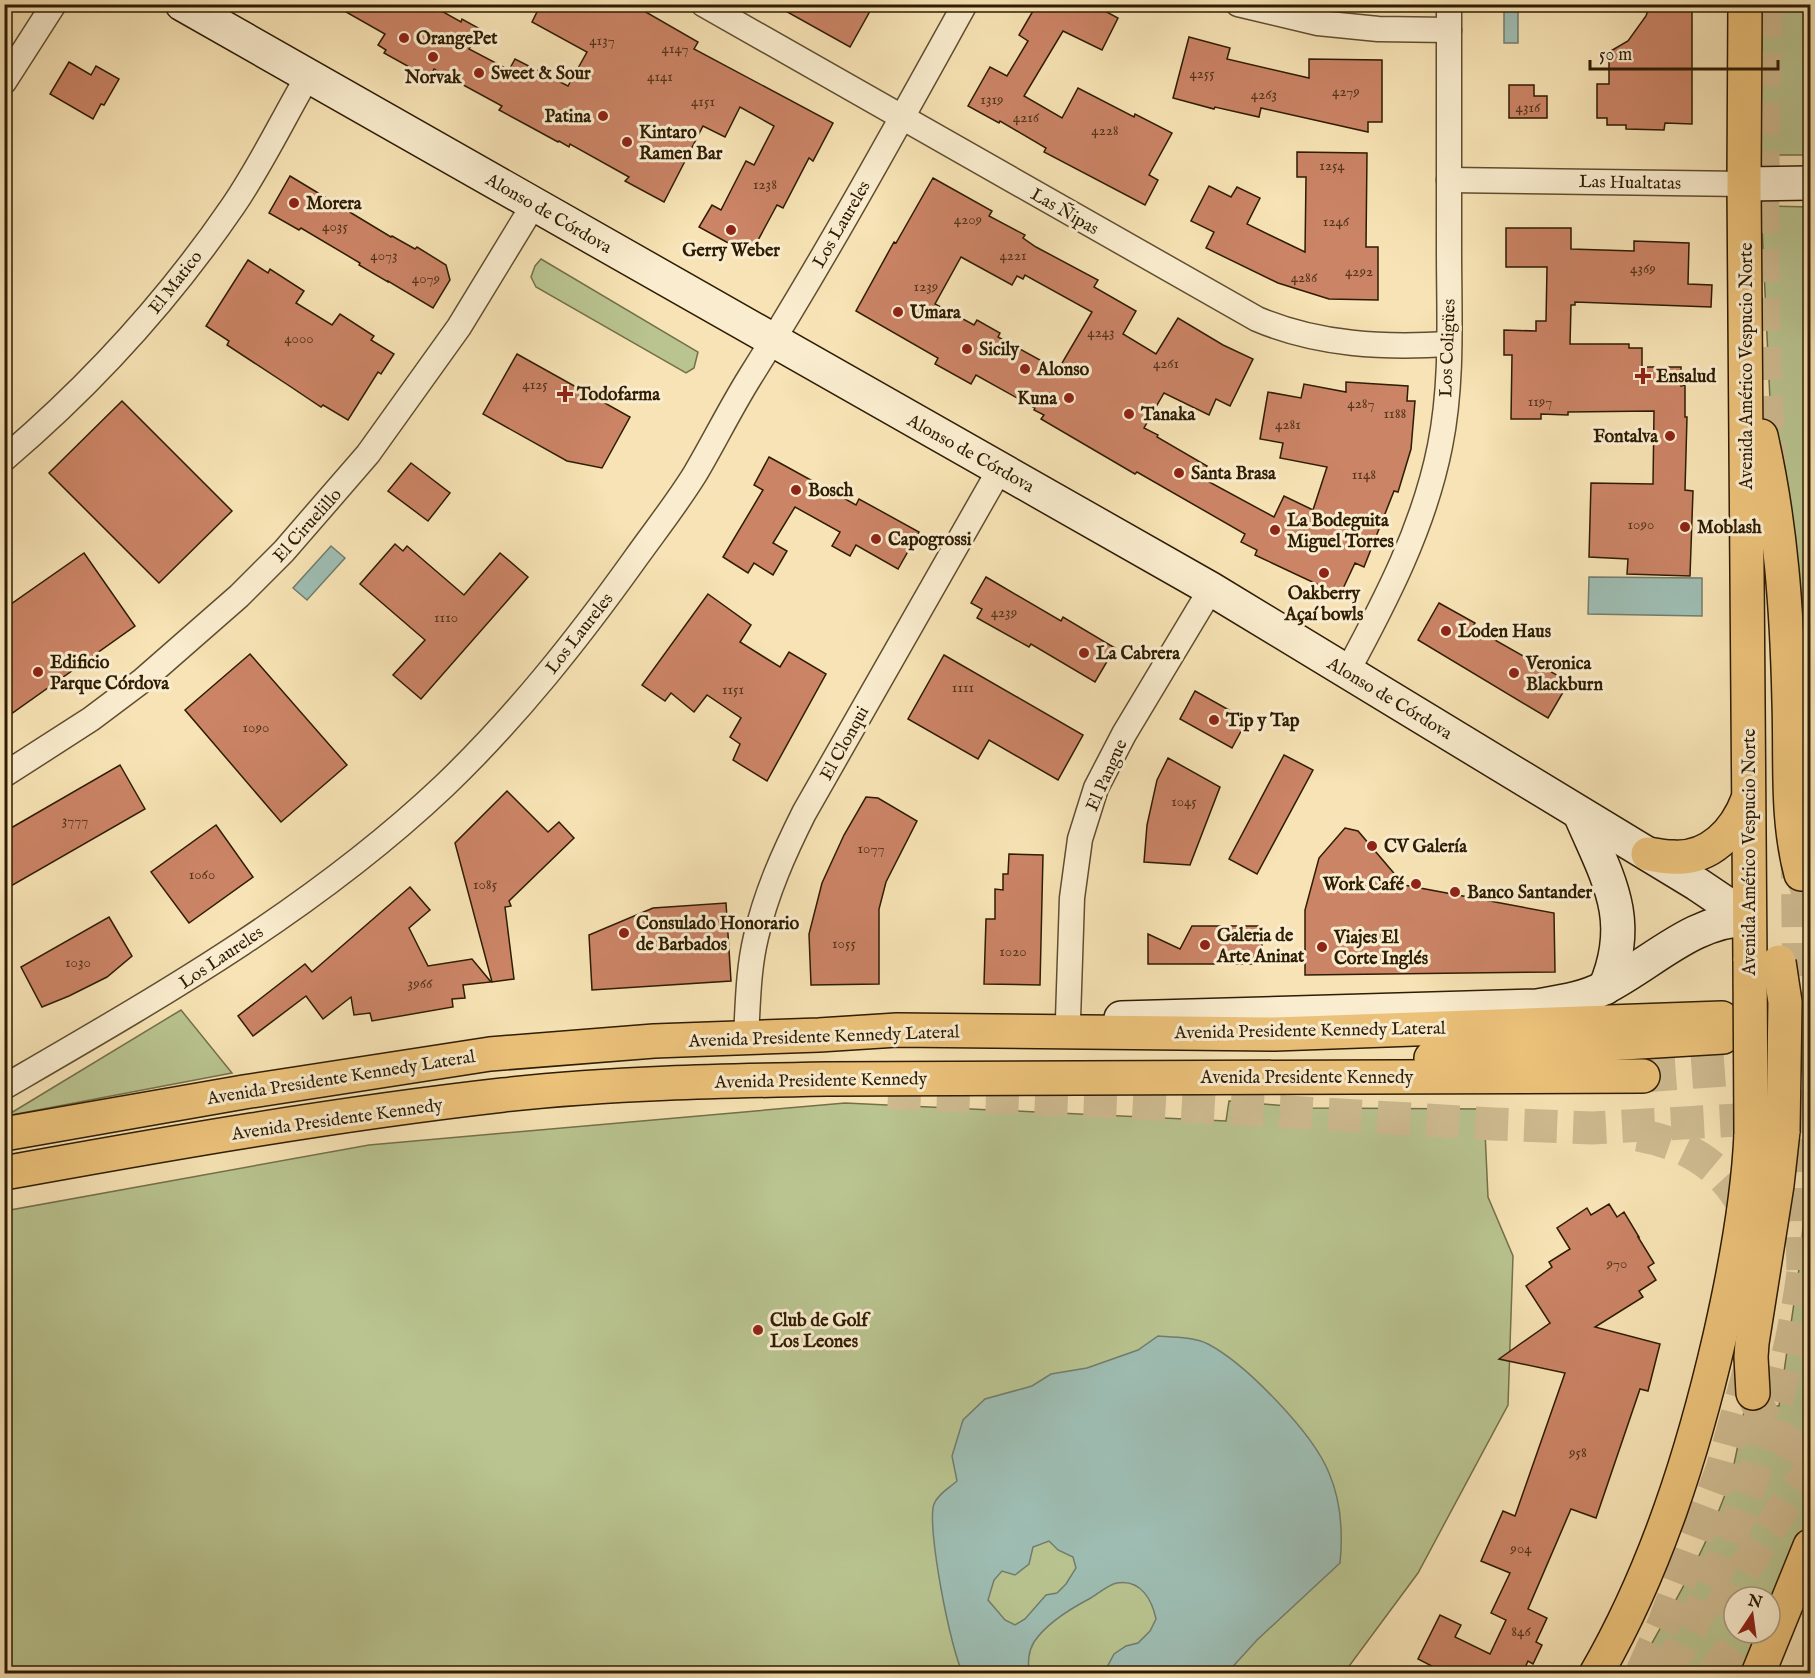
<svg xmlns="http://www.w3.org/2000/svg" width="1815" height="1678" font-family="'IM FELL English',serif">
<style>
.green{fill:#b9c490;stroke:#74704a;stroke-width:1.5}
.water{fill:#9ebdb3;stroke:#717d6d;stroke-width:1.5;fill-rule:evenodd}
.building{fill:#cb8466;stroke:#2e1c03;stroke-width:1.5;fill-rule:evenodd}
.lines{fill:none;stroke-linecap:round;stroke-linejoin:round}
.primary-tunnel{stroke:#cfbb91;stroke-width:33;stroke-dasharray:33 16;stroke-linecap:butt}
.highway-tunnel{stroke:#cfbb91;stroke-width:33;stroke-dasharray:33 16;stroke-linecap:butt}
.street-casing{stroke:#604e30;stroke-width:27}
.secondary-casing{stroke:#2e1c03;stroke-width:36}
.primary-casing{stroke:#2e1c03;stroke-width:36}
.highway-casing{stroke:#2e1c03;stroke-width:36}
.street{stroke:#faedcf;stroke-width:24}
.secondary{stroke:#faedcf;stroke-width:33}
.primary{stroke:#ecc27a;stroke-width:33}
.highway{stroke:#ecc27a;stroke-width:33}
.primary-bridge-casing{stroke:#2e1c03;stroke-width:36;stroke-linecap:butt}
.primary-bridge{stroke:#ecc27a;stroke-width:33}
.poi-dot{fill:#8f2418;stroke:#faedcf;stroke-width:2}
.labels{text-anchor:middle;stroke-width:6;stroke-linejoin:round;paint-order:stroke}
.number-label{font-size:15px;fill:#55361c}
.poi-label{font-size:18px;font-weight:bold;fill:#2e1c03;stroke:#faedcf;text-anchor:start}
.street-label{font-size:18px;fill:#2e1c03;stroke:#faedcf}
</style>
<rect width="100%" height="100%" fill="#f7e3b5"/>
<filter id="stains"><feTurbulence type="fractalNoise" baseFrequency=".00333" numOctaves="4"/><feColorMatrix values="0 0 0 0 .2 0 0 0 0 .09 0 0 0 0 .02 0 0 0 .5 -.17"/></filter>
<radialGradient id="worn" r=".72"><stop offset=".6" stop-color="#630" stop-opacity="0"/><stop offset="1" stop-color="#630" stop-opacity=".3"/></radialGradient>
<!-- green -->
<g class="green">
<polygon points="1762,5 1810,5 1810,155 1761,155"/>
<polygon points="1761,206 1810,207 1810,667 1795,545 1770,400"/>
<polygon points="541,259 698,352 694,368 686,373 536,287 531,277 535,266"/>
<polygon points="181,1010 232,1073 6,1116"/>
<polygon points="1229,1101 1310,1108 1484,1109 1488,1197 1513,1256 1508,1405 1418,1573 1344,1673 5,1673 5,1211 369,1145 845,1103 1226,1121"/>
<path d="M1810,1126V1531L1770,1620V1597H1734V1633H1763L1743,1673L1635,1674C1665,1618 1699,1564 1721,1505C1734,1474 1739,1440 1745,1406H1779L1801,1255Z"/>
</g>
<!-- water -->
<g class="water">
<rect x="1504" y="10" width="14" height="33"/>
<polygon points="331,546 345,558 307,600 293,588"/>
<polygon points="1589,577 1702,578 1702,616 1588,614"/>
<path d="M1158,1336C1173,1337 1194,1337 1208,1344C1246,1364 1313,1433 1329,1473C1341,1501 1343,1533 1340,1563L1257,1640L1227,1673H1104L1114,1654L1126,1646L1138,1643L1150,1631L1156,1619C1152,1600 1141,1579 1117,1583C1107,1585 1097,1595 1089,1599C1070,1609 1046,1624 1034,1642C1028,1652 1028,1662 1029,1673H963C951,1653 926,1524 934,1504C938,1494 949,1488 957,1481L952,1456L963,1420L985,1399L1032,1386L1051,1374L1087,1368L1138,1350ZM1049,1541L1058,1550L1073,1557L1076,1568L1066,1584L1057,1593L1046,1595L1025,1619L1015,1625L1005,1620L988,1600L994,1580L1002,1571L1015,1575L1029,1564L1033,1547Z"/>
</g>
<!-- building -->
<g class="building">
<polygon points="332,4 429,4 461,22 462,19 480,29 469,49 509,70 515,59 568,86 587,52 532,22 541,4 632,4 698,42 694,49 833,123 813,161 809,158 783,208 777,205 750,255 699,227 712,205 721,210 746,161 754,165 774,126 740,107 725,137 703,126 664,202 625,181 629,177 570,144 569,147 559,141 558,142 525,124 499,110 502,106 434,69 429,78 384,53 386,50 378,45 385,34"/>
<polygon points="773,4 874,4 850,47"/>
<polygon points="1037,4 1092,4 1118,18 1102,50 1063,31 1024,96 1062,118 1078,88 1134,117 1135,114 1172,133 1149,175 1158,180 1145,205 1044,152 1046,148 1000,121 999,123 968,106 990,67 1007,76 1028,41 1019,35"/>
<polygon points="1650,4 1692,4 1692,124 1665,123 1664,130 1626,129 1626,125 1607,125 1607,118 1597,118 1597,84 1609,84 1609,52 1628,41 1646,16"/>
<polygon points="1189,37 1230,48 1227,59 1309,78 1309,59 1382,60 1382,122 1368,122 1368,132 1261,108 1259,117 1215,107 1214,109 1173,98"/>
<polygon points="69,62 91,75 96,66 119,79 104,105 101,104 93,119 50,94"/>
<polygon points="1509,85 1534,85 1534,96 1547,96 1547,118 1509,118"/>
<polygon points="1297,152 1367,153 1366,247 1378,247 1378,300 1329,299 1278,283 1206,248 1214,232 1191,221 1209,186 1231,197 1237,187 1260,198 1247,224 1305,252 1306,177 1297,177"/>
<polygon points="290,176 391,237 392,236 415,249 417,247 446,265 450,280 433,308 388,281 388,282 359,265 360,263 301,228 299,230 269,213"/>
<path d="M933,178L992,211L989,216L1025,235L1023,238L1036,247L1098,280L1094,287L1136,311L1123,334L1156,354L1178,318L1223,345L1253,359L1230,406L1216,399L1209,415L1164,393L1144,428L1158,435L1157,437L1207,466L1200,477L1274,517L1284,496L1313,510L1327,467L1280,458L1283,443L1260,439L1268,392L1301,398L1304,384L1346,392V382L1408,386L1407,401H1415L1411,449L1398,492L1394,491L1364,567L1355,563L1340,595L1255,555L1257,550L1241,542L1245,534L1137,472L1135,474L1041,419L1044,415L1034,410L1035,408L976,375L971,384L935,364L938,358L856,311L894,242L896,243ZM961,257L1012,285L1017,276L1023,279L1025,275L1092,312L1058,370L998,337L1000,333L977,320L974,325L935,304Z"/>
<polygon points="1506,228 1571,228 1571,249 1634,251 1634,241 1689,243 1688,284 1712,285 1711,307 1575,302 1575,305 1571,305 1570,344 1629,344 1629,348 1642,348 1642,367 1681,367 1681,386 1685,385 1685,417 1687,417 1685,490 1693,491 1690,576 1627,574 1628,559 1589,557 1591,483 1653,484 1654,411 1568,412 1568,415 1541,414 1541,419 1511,419 1512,355 1504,355 1504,330 1536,331 1536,321 1546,321 1547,267 1506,267"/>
<polygon points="248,260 268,273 270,269 304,291 296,303 332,325 340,314 374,336 371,340 394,354 381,374 378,372 348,420 323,405 321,407 288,385 227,345 229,341 206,326"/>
<polygon points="517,354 630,417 602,468 567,461 483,414"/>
<polygon points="122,401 232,511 159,583 49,473"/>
<polygon points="769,457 856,505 859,499 919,532 898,569 856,545 850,556 832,546 840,532 795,507 773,543 787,551 773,575 754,563 748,573 723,557 763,490 754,485"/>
<polygon points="411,463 450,493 428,521 388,491"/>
<polygon points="395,544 403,551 407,546 464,595 500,553 528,577 421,699 393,675 425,640 360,584"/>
<polygon points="84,553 135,626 4,719 4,609"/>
<polygon points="986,577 1061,621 1063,617 1115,648 1095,682 1031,644 1029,647 977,618 982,609 971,603"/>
<polygon points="708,594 751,625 740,642 780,667 789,652 826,674 767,781 733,760 740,744 730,737 741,718 707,695 694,712 671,693 665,701 642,685"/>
<polygon points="1439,603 1475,623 1472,627 1569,682 1548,718 1418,640"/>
<polygon points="250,654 347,765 281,822 185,710"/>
<polygon points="944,655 1083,735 1058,780 989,740 978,759 908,719"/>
<polygon points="1195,691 1247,720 1232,748 1180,719"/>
<polygon points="1284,755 1313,770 1257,874 1229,859"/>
<polygon points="1168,758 1220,787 1190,865 1144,862 1147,825 1157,780"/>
<polygon points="120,765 145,809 4,890 4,832"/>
<polygon points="507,791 548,832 559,822 574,838 509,901 511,906 505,907 514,979 492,982 455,843"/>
<polygon points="866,797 878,798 917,821 886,882 879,909 879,984 811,985 809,934 822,883 844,835"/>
<polygon points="216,825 253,877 189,923 151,872"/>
<polygon points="1345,828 1358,831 1404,885 1554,913 1555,972 1305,975 1305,910 1319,858"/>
<polygon points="1009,854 1043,855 1040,985 984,984 986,919 995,919 995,889 1003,890 1003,874 1008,874"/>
<polygon points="410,887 430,910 409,928 428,966 472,959 491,982 463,985 465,998 452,999 453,1007 372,1021 370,1013 354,1015 351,997 323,1019 306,996 253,1036 238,1016 305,964 312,972"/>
<polygon points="726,903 731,981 592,990 589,935 653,908"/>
<polygon points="109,917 132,956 107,977 69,996 42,1007 21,967"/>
<polygon points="1192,926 1262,926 1262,964 1148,964 1148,934 1180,949"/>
<polygon points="1609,1204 1617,1217 1624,1212 1639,1237 1638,1237 1654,1263 1648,1267 1656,1280 1639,1291 1643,1297 1595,1327 1660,1344 1648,1391 1640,1389 1596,1518 1571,1509 1528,1609 1547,1618 1536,1642 1542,1645 1533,1664 1528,1661 1524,1670 1530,1674 1447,1674 1418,1659 1440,1615 1461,1625 1455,1637 1490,1654 1506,1620 1491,1613 1510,1573 1481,1561 1503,1511 1515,1516 1565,1373 1499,1359 1550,1323 1526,1286 1552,1267 1549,1262 1570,1249 1557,1228 1587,1208 1591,1215"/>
</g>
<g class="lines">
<!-- primary-tunnel -->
<g class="primary-tunnel">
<polyline points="1801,874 1810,897"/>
<polyline points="1756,1015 1810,1009"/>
<path d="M1753,1393C1763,1423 1781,1443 1810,1453"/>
</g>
<!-- highway-tunnel -->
<g class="highway-tunnel">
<path d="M1766,4C1762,158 1760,312 1770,464"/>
<polyline points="1797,845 1803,1279"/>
<polyline points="1643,1076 1779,1066"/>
<polyline points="888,1093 1119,1102 1494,1124 1592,1128 1810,1116"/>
<path d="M1638,1135C1693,1145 1730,1171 1752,1223"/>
<polyline points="1717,1613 1787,1501 1810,1472"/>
<polyline points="1641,1674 1664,1623 1722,1469 1752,1361"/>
<path d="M1667,1674C1680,1648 1694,1623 1706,1596C1752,1494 1793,1368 1805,1256"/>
<polyline points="1713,1674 1744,1633"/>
</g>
<defs>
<g id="street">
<path d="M703,4L1257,319C1318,345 1384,348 1449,344"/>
<polyline points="1238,4 1318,23 1378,29 1449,30"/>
<polyline points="4,82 54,4"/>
<polyline points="1449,180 1744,184"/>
<path d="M4,459C91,385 168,301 233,206C261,165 283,119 308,76"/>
<path d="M1347,672C1386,600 1424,527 1440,446C1453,381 1449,315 1449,250C1449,168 1449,86 1449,4"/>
<polyline points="4,775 91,719 143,680 239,596 284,551 368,454 459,327 534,204"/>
<polyline points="1068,1019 1072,898 1080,839 1096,788 1124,734 1211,589"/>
<path d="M746,1037C748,1004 748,970 756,937C766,893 784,853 804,813L1000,469"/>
<path d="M4,1087C159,997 314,909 444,786C516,717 577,640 635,559C655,531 677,503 695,474C714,442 730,409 750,377C826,256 895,130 965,4"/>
</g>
<g id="secondary">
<polyline points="182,4 1211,589 1697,884 1749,919"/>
<polyline points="1744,184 1810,183"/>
<path d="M1580,814C1607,877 1635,919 1605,988"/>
<path d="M1121,1018L1537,1006C1560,1002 1583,999 1604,988C1653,963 1692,920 1749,919"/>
</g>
<g id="primary">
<polyline points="1745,4 1744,184 1750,961"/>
<path d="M1761,436C1781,524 1787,612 1789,702C1791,760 1786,818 1801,874"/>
<path d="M1648,854C1656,855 1664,857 1672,857C1710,860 1736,831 1748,799"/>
<polyline points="4,1134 244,1092 490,1054 654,1041 819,1035 897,1030 1275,1034 1722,1018"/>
<polyline points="1753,1393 1751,1357 1752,1343 1777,1185 1783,1131"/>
<path d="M1596,1674C1656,1570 1693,1453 1720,1336C1735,1270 1748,1202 1751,1134"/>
<polyline points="1758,1674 1810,1546"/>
</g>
<g id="highway">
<polyline points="1431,1058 1556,1047 1723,1037"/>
<path d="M4,1173C170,1143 336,1114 503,1095C611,1083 721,1081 829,1079L1643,1076"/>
</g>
</defs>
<!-- street casing -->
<use href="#street" class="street-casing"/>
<!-- secondary casing -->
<use href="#secondary" class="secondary-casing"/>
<!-- primary casing -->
<use href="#primary" class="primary-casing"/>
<!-- highway casing -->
<use href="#highway" class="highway-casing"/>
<!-- street -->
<use href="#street" class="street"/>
<!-- secondary -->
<use href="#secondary" class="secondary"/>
<!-- primary -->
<use href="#primary" class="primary"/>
<!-- highway -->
<use href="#highway" class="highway"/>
<defs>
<g id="primary-bridge">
<polyline points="1750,961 1751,1134"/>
<polyline points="1779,962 1785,1002 1783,1131"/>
</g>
</defs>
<!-- primary-bridge casing -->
<use href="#primary-bridge" class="primary-bridge-casing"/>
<!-- primary-bridge -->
<use href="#primary-bridge" class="primary-bridge"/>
</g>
<!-- markers -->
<g class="poi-dot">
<circle cx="404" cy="38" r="6"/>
<circle cx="433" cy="57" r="6"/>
<circle cx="479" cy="73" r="6"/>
<circle cx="603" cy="116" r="6"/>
<circle cx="627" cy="142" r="6"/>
<circle cx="294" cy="203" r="6"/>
<circle cx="731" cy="230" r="6"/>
<circle cx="898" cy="312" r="6"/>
<circle cx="967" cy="349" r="6"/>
<circle cx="1025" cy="369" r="6"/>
<path d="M1640 367h6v6h6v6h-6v6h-6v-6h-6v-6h6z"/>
<path d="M562 385h6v6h6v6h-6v6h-6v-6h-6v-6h6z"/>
<circle cx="1069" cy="398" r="6"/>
<circle cx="1129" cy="414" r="6"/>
<circle cx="1670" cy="436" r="6"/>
<circle cx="1179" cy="473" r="6"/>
<circle cx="796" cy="490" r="6"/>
<circle cx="1685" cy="527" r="6"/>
<circle cx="1275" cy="530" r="6"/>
<circle cx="876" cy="539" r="6"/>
<circle cx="1324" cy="573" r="6"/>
<circle cx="1446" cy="631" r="6"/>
<circle cx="1084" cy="653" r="6"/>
<circle cx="38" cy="672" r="6"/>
<circle cx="1514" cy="673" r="6"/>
<circle cx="1214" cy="720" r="6"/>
<circle cx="1372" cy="846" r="6"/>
<circle cx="1416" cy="884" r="6"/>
<circle cx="1455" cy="892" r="6"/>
<circle cx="624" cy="933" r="6"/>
<circle cx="1205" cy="945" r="6"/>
<circle cx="1322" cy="947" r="6"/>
<circle cx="758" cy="1330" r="6"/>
</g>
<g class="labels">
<!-- number labels -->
<g class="number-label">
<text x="602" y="45">4137</text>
<text x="675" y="53">4147</text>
<text x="1202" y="78">4255</text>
<text x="660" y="81">4141</text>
<text x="1346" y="96">4279</text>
<text x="1264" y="99">4263</text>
<text x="992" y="104">1319</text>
<text x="703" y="106">4151</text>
<text x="1528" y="112">4316</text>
<text x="1026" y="122">4216</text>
<text x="1105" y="135">4228</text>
<text x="1332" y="170">1254</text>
<text x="765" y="189">1238</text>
<text x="968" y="224">4209</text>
<text x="1336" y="226">1246</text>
<text x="335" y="231">4035</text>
<text x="384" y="260">4073</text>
<text x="1013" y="260">4221</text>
<text x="1643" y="273">4369</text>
<text x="1359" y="276">4292</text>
<text x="1304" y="282">4286</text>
<text x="426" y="283">4079</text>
<text x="926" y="291">1239</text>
<text x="1101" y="337">4243</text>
<text x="299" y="343">4000</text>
<text x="1166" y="368">4261</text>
<text x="535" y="389">4125</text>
<text x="1540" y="406">1197</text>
<text x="1361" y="408">4287</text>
<text x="1395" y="418">1188</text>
<text x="1288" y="429">4281</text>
<text x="1364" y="479">1148</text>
<text x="1641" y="529">1090</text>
<text x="1004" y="617">4239</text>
<text x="446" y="622">1110</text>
<text x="963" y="692">1111</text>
<text x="733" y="694">1151</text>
<text x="256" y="732">1090</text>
<text x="1184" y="806">1045</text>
<text x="75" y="825">3777</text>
<text x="871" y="853">1077</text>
<text x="202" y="879">1060</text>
<text x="485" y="889">1085</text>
<text x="844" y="948">1055</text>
<text x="1013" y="956">1020</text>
<text x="78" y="967">1030</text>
<text x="420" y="988">3966</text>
<text x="1617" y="1268">970</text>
<text x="1578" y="1457">958</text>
<text x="1521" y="1553">904</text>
<text x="1521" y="1636">846</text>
</g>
<!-- poi labels -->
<g class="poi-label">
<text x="416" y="44">OrangePet</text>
<text x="491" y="79">Sweet &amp; Sour</text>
<text x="433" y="83" text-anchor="middle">Norvak</text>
<text x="591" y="122" text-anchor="end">Patina</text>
<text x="639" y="138">Kintaro<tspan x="639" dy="21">Ramen Bar</tspan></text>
<text x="306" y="209">Morera</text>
<text x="731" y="256" text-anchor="middle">Gerry Weber</text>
<text x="910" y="318">Umara</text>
<text x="979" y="355">Sicily</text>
<text x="1037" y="375">Alonso</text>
<text x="1656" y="382">Ensalud</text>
<text x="577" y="400">Todofarma</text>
<text x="1057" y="404" text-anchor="end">Kuna</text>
<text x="1141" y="420">Tanaka</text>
<text x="1658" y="442" text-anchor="end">Fontalva</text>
<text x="1191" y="479">Santa Brasa</text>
<text x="808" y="496">Bosch</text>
<text x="1287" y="526">La Bodeguita<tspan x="1287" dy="21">Miguel Torres</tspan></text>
<text x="1697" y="533">Moblash</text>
<text x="888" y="545">Capogrossi</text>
<text x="1324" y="599" text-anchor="middle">Oakberry<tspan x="1324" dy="21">Açaí bowls</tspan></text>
<text x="1458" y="637">Loden Haus</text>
<text x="1096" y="659">La Cabrera</text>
<text x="50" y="668">Edificio<tspan x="50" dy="21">Parque Córdova</tspan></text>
<text x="1526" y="669">Veronica<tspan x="1526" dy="21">Blackburn</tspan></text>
<text x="1226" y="726">Tip y Tap</text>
<text x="1384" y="852">CV Galería</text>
<text x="1404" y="890" text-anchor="end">Work Café</text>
<text x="1467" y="898">Banco Santander</text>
<text x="636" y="929">Consulado Honorario<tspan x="636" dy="21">de Barbados</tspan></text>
<text x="1217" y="941">Galeria de<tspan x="1217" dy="21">Arte Aninat</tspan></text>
<text x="1334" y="943">Viajes El<tspan x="1334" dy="21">Corte Inglés</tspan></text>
<text x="770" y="1326">Club de Golf<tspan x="770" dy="21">Los Leones</tspan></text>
</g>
<!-- street labels -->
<g class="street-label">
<text transform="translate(1630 182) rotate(1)" y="6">Las Hualtatas</text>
<text transform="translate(1065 211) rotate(30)" y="6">Las Ñipas</text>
<text transform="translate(549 213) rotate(30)" y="6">Alonso de Córdova</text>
<text transform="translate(841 224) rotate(-60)" y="6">Los Laureles</text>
<text transform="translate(175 282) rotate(-52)" y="6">El Matico</text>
<text transform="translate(1447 348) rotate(-88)" y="6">Los Coligües</text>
<text transform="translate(1746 366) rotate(-90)" y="6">Avenida Américo Vespucio Norte</text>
<text transform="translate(971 453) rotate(29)" y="6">Alonso de Córdova</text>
<text transform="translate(307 525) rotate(-48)" y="6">El Ciruelillo</text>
<text transform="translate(579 633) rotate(-52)" y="6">Los Laureles</text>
<text transform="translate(1390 698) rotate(31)" y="6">Alonso de Córdova</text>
<text transform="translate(844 743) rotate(-61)" y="6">El Clonqui</text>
<text transform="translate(1106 775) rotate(-66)" y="6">El Pangue</text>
<text transform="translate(1749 852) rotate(-90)" y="6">Avenida Américo Vespucio Norte</text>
<text transform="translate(221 957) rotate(-34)" y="6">Los Laureles</text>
<text transform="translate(1310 1030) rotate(-1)" y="6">Avenida Presidente Kennedy Lateral</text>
<text transform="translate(824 1036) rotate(-2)" y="6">Avenida Presidente Kennedy Lateral</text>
<text transform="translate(341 1077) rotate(-9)" y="6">Avenida Presidente Kennedy Lateral</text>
<text x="1307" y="1083">Avenida Presidente Kennedy</text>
<text transform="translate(821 1080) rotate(-1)" y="6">Avenida Presidente Kennedy</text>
<text transform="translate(337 1119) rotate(-8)" y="6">Avenida Presidente Kennedy</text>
</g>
</g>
<!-- margin -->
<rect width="1815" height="1678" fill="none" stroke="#f7e3b5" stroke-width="24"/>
<rect x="6" y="6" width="1803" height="1666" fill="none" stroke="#2e1c03" stroke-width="3"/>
<rect x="12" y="12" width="1791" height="1654" fill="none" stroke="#2e1c03" stroke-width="1.5"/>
<!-- north arrow -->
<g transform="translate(1752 1615) rotate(13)"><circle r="28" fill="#faedcf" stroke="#a8997d" stroke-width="1.5"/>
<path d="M0-4.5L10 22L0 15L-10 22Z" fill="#8f2418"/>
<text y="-9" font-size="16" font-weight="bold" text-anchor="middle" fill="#2e1c03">N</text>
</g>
<!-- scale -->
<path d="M1590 60v9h188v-9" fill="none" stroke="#2e1c03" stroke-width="3"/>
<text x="1599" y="60" font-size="18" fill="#2e1c03" stroke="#faedcf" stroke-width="4.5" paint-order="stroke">50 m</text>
<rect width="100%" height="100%" filter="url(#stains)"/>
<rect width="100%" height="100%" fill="url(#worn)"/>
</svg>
